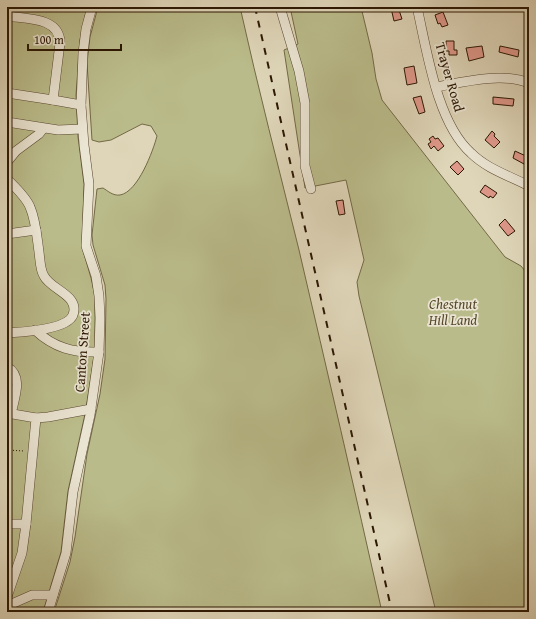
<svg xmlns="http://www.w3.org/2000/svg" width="536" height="619" font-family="'Gentium Book Plus',serif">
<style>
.green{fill:#babb8a;stroke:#736946}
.building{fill:#de9789;stroke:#2c1703}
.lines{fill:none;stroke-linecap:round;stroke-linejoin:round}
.minor-casing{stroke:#594730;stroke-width:10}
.path{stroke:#2c1703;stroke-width:1;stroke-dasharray:1 2;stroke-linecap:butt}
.minor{stroke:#eae4d2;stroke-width:9}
.rail{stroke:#2c1703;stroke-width:2;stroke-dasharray:7 7;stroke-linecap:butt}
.labels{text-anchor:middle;stroke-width:3.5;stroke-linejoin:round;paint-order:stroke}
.street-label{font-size:14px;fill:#2c1703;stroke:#eae4d2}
.park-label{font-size:14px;font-style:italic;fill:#57482c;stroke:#eae4d2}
</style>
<rect width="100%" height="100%" fill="#dfd6b9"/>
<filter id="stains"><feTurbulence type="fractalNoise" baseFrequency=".005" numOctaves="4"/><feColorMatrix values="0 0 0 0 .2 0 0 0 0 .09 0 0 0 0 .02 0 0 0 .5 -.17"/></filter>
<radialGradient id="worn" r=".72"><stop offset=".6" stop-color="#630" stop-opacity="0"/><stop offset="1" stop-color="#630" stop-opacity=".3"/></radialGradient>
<!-- green -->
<g class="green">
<polygon points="7,7 87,7 80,40 76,95 78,137 84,184 82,247 91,278 95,296 95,345 93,364 85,414 68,491 61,552 43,612 7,612"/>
<path d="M98,7H240C258,88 279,169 299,250C327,370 355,491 382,612H54L70,562L75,537L87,454L100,394L105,359L106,299L105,285L93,245L92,235L97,189L103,188C108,191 113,196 120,195C138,192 153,151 157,136L151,126L142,124L111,140L99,142L92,140L87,63L90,37Z"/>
<polygon points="290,7 361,7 372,53 376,79 382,100 505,257 521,266 529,276 529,612 436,612 359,296 357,282 364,260 346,180 305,188 284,50 298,44"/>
</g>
<!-- building -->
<g class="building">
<polygon points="395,7 398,7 402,19 394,21 391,8"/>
<polygon points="443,12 448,25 442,27 440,23 438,24 435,15"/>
<polygon points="446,41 454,41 454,50 457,50 457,55 449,55 449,51 446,51"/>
<polygon points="482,46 484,57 469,61 466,48"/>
<polygon points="500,46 519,50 518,57 499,52"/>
<polygon points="414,66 417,83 407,85 404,68"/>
<polygon points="421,96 425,112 419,114 413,98"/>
<polygon points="493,97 514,99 513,106 493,104"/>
<polygon points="492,131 495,134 494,136 500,142 494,148 485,140"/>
<polygon points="433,136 435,139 438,138 444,146 438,151 434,146 431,149 428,144 431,142 429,139"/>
<polygon points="515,151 528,157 524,164 513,158"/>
<polygon points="457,161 464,169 458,175 450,167"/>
<polygon points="485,185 497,193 493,198 490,196 489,198 480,192"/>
<polygon points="343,200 345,214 339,215 336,201"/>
<polygon points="505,219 515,231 508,236 499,225"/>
</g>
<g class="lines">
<defs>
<g id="minor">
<polyline points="280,7 299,71 305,103 305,166 311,189"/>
<path d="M417,7C427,51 437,123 471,153C487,169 510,176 529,186"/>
<path d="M7,16C26,19 60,17 60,43L53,100L81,105"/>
<path d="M436,87C463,82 502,72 529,83"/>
<polyline points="7,93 53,100"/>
<polyline points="7,122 58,130 82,129"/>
<polyline points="7,162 16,151 39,134 43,129"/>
<path d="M7,179C15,187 26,197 30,207C36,221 37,238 39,252C40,259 40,270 44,276C51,290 80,295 73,315C67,330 21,332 7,333"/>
<polyline points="7,234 36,230"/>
<path d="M35,330C54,348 74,353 99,352"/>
<path d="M7,367C24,376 14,399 11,414"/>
<polyline points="7,413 36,418 26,524 7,524"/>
<polyline points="36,418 48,417 91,409"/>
<polyline points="7,597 22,553 26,524"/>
<polyline points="7,606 32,595 53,595"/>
<polyline points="48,612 66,553 73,492 90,415 99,352 100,318 99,296 96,276 86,246 89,184 84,145 81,105 83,53 86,29 92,7"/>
</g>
</defs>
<!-- minor casing -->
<use href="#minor" class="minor-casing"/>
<!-- path -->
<polyline class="path" points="7,450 24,451"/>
<!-- minor -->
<use href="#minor" class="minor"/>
<!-- rail -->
<polyline class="rail" points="255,7 392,612"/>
</g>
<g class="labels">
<!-- street labels -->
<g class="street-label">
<text transform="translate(450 77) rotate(74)" y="5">Trayer Road</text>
<text transform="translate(82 352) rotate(-86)" y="5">Canton Street</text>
</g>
<!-- park labels -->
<g class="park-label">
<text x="453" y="309">Chestnut<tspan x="453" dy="16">Hill Land</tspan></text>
</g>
</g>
<!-- margin -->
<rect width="536" height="619" fill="none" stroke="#dfd6b9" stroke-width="24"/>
<rect x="8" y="8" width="520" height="603" fill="none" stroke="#2c1703" stroke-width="2"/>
<rect x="12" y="12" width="512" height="595" fill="none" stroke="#2c1703"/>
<!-- scale -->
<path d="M28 44v6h93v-6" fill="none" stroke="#2c1703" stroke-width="2"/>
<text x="34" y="44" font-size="12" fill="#2c1703" stroke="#eae4d2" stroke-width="3" paint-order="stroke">100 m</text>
<rect width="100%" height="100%" filter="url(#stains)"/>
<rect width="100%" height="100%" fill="url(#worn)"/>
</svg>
